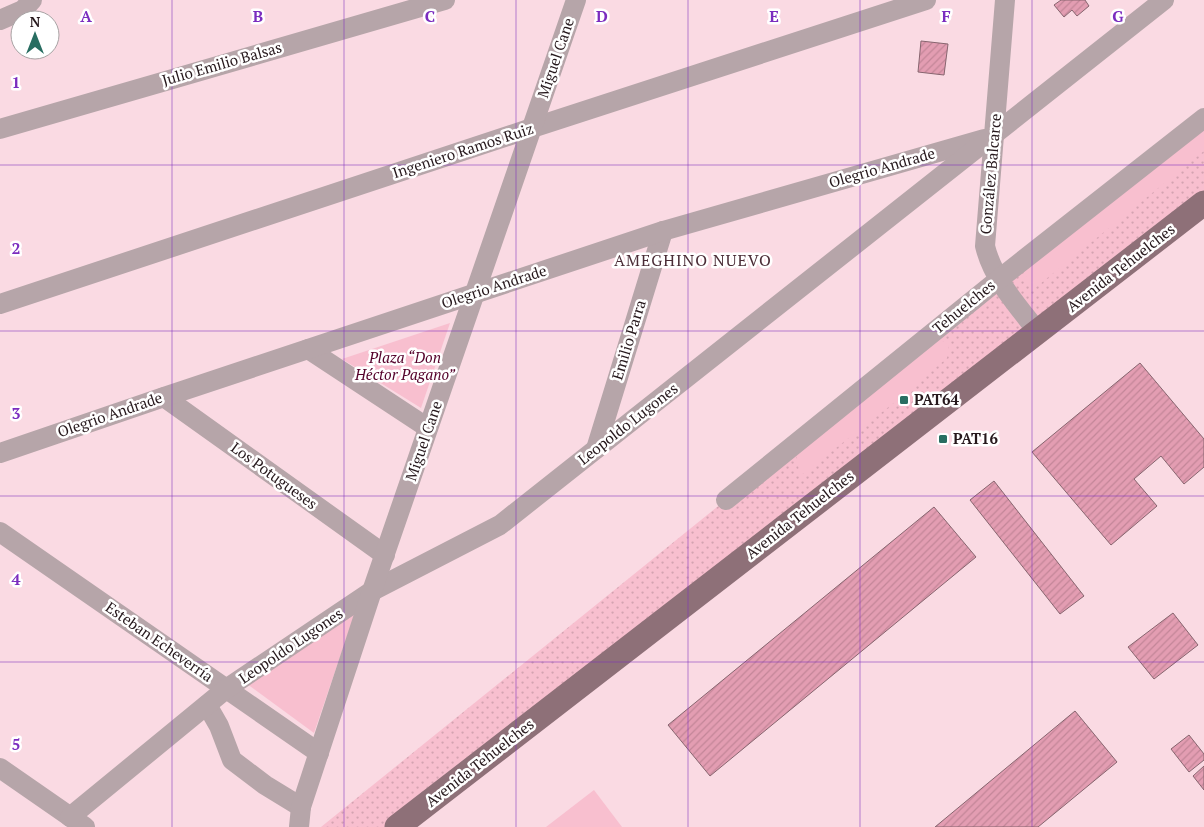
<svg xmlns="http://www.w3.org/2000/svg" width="1204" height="827" font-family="'PT Serif',serif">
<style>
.grass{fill:url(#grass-dots)}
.park{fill:#f8bfcf}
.building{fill:url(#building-hatch);stroke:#87656f}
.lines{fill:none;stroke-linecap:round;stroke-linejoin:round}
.minor{stroke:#b6a5a9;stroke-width:20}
.major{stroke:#8e7078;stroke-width:25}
.grid{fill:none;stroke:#7b2cbf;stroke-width:1;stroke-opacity:0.55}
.poi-dot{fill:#286d61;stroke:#fff;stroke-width:2}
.labels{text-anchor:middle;stroke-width:5;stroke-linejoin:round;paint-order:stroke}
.street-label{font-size:15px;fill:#26181c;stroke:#fff}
.park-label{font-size:15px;font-style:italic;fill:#54012a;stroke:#fff}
.poi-label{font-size:15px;font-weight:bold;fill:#26181c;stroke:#fff;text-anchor:start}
.neighbourhood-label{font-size:16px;letter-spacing:1px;fill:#4a2c36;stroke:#fff}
.grid-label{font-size:16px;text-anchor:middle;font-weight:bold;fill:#7b2cbf;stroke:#fff;stroke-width:5;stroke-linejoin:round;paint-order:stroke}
</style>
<defs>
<pattern id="grass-dots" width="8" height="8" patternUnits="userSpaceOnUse" patternTransform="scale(1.25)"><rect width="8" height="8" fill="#f8bfcf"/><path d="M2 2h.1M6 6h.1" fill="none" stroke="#d4a3b1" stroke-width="1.8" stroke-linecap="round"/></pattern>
<pattern id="building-hatch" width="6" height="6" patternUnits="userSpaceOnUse" patternTransform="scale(1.25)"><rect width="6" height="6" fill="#e39db2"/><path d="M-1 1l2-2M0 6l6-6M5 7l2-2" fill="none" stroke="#c38698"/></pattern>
</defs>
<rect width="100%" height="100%" fill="#fadae3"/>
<!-- grass -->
<polygon class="grass" points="1204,118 1204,203 397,827 321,827 998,280"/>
<!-- park -->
<g class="park">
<polygon points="1204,117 1204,151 1035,288 1023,281 1050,240"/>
<polygon points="450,323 421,408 342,359"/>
<polygon points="936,337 949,345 947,358 904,395 800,476 795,447"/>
<polygon points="355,613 314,733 243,681"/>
<polygon points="594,790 622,827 546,827"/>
</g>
<!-- building -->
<g class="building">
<polygon points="1061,0 1085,0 1089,6 1077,16 1072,10 1064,17 1054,5"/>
<polygon points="921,41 948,44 944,75 918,72"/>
<polygon points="1140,363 1204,439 1204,467 1184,484 1161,456 1134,479 1157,506 1111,545 1032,452"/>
<polygon points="994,481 1084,596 1060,614 970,500"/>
<polygon points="934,507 976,557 710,776 668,725"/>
<polygon points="1173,613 1198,645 1154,679 1128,647"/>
<polygon points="1075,711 1117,762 1038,827 935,827"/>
<polygon points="1189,735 1204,754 1204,760 1189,772 1171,749"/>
<polygon points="1204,766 1204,790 1193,776"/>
</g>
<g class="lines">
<!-- minor -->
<g class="minor">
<path d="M1005,0L985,246C993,279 1017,305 1038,332"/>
<polyline points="0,20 23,10 32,0"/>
<polyline points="0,129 445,0"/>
<polyline points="0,304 532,128 926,0"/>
<polyline points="308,349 428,428"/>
<polyline points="164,397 385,555"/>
<polyline points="596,449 663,231"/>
<polyline points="0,453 164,397 663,231 984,139"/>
<polyline points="726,500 998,280 1204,118"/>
<polyline points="0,532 319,753"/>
<polyline points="207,705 219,726 232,760 265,785 301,807"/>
<polyline points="0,768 85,827"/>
<polyline points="70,817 226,689 372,591 500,525 1164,0"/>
<polyline points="299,827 301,807 372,591 576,0"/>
</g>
<!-- major -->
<polyline class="major" points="397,827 1204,203"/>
</g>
<!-- grid -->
<path class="grid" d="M172,0V827M344,0V827M516,0V827M688,0V827M860,0V827M1032,0V827M0,165H1204M0,331H1204M0,496H1204M0,662H1204"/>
<!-- markers -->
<g class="poi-dot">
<rect x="899" y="395" width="10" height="10" rx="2.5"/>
<rect x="938" y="434" width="10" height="10" rx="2.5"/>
</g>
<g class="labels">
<!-- street labels -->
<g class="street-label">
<text transform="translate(556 58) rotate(-71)" y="5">Miguel Cane</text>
<text transform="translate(222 64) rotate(-16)" y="5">Julio Emilio Balsas</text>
<text transform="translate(463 151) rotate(-18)" y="5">Ingeniero Ramos Ruiz</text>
<text transform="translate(882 168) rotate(-16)" y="5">Olegrio Andrade</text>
<text transform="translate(991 174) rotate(-85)" y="5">González Balcarce</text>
<text transform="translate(1121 268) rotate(-38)" y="5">Avenida Tehuelches</text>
<text transform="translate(494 287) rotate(-18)" y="5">Olegrio Andrade</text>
<text transform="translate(964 307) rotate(-39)" y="5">Tehuelches</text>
<text transform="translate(629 340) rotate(-73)" y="5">Emilio Parra</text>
<text transform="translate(110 415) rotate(-19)" y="5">Olegrio Andrade</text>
<text transform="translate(628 424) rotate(-38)" y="5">Leopoldo Lugones</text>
<text transform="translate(424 441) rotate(-71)" y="5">Miguel Cane</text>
<text transform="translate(274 476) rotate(36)" y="5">Los Potugueses</text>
<text transform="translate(800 515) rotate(-38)" y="5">Avenida Tehuelches</text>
<text transform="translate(159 642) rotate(35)" y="5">Esteban Echeverría</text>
<text transform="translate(291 646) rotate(-34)" y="5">Leopoldo Lugones</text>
<text transform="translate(480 763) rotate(-38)" y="5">Avenida Tehuelches</text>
</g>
<!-- park labels -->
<g class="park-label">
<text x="405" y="363">Plaza “Don<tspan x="405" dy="17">Héctor Pagano”</tspan></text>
</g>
<!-- poi labels -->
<g class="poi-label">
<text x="914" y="405">PAT64</text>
<text x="953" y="444">PAT16</text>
</g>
<!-- neighbourhood labels -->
<g class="neighbourhood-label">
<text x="693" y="266">AMEGHINO NUEVO</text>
</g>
</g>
<g class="grid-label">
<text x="86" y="22">A</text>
<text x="258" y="22">B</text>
<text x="430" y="22">C</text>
<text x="602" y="22">D</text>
<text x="774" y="22">E</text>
<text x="946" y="22">F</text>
<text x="1118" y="22">G</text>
<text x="16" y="88">1</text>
<text x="16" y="254">2</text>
<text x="16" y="419">3</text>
<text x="16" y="585">4</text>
<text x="16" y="750">5</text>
</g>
<!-- north arrow -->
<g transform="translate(35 35)"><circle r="24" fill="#ffffff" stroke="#a8a3a4"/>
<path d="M0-4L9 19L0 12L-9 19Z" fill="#286d61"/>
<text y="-8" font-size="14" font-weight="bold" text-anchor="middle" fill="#26181c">N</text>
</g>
</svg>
